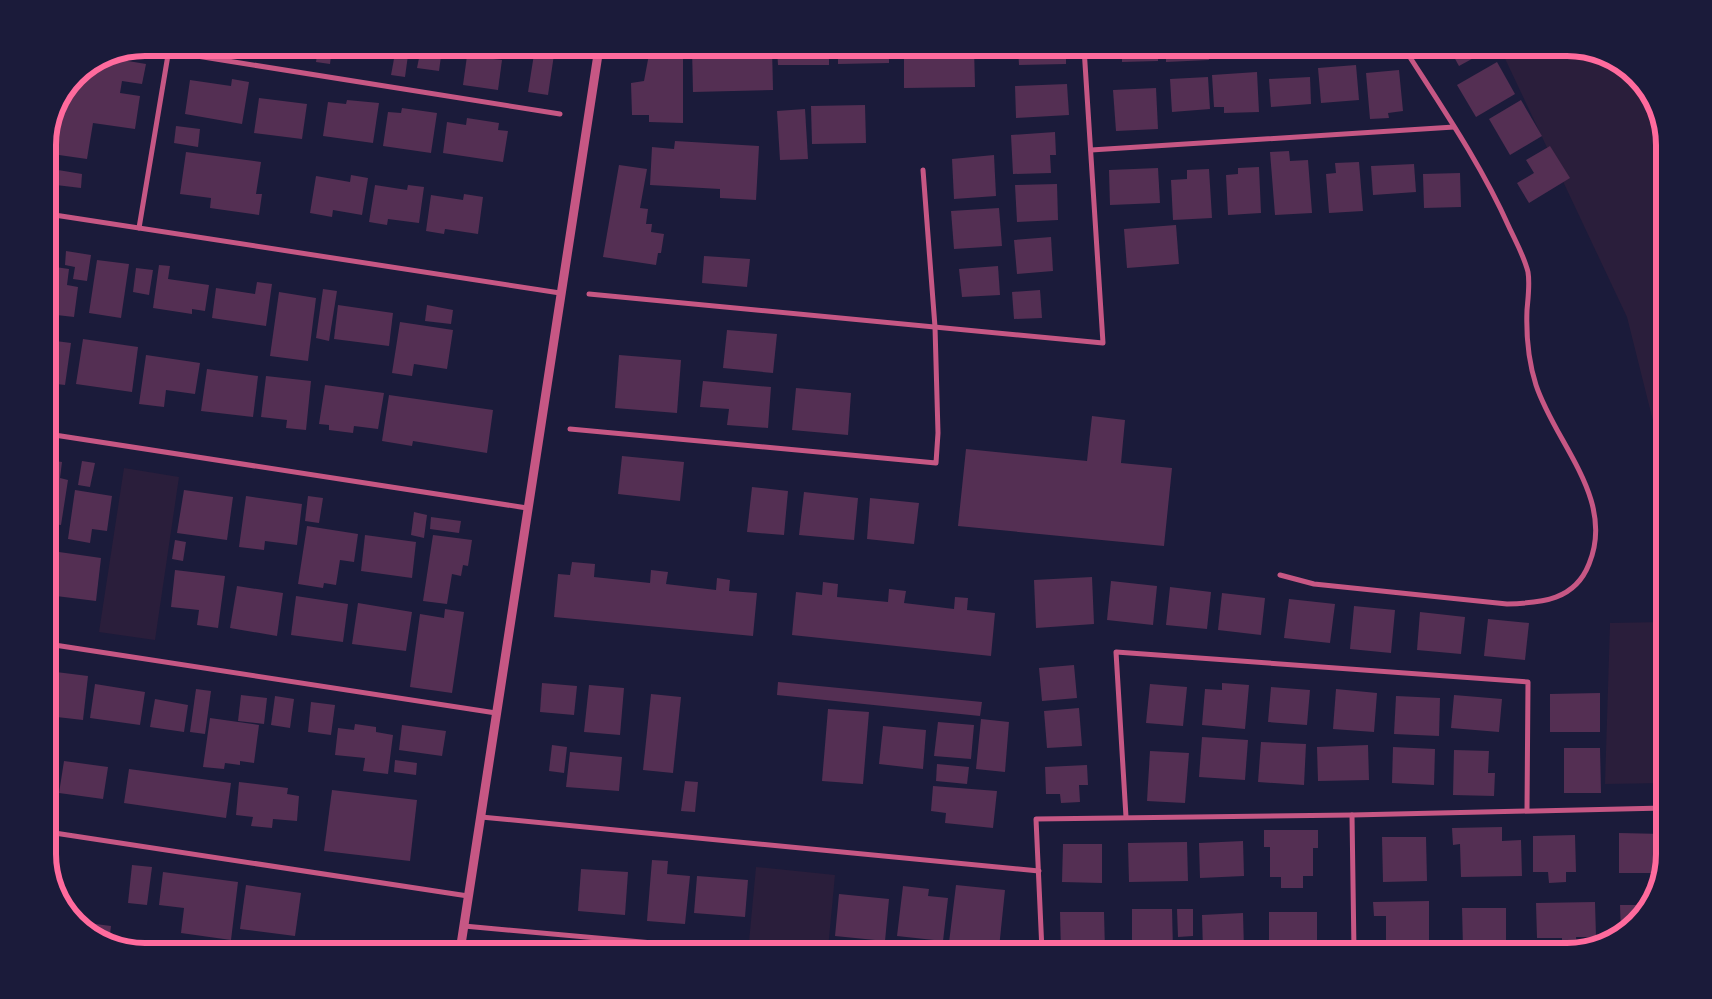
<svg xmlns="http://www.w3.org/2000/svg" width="1712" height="999" font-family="Figtree,sans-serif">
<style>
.green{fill:#2a1e3b}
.building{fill:#542f53}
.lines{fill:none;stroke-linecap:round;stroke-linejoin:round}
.minor{stroke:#c65784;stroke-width:5}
.tertiary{stroke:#c65784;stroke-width:9}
.rim{fill:none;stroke:#ff6b9d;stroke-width:6}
</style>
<rect width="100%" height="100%" fill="#1b1b3a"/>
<!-- green -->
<g class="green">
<polygon points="1500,48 1567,48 1616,60 1651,96 1664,139 1664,465 1627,317"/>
<polygon points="124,468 179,477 155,640 99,632"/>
<polygon points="1664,622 1664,783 1605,784 1610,623"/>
<polygon points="756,867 835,875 828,949 749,942"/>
</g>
<!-- building -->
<g class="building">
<polygon points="227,48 257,48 257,53"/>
<polygon points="318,48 332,48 330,64 316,62"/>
<polygon points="396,48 409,48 405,77 391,75"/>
<polygon points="421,48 456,48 455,51 442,49 439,71 417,68"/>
<polygon points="535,48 555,48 548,95 528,92"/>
<polygon points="648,48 683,48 683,123 649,122 649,115 632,115 631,83 644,81 650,49"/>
<polygon points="692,48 772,48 773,90 693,92"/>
<polygon points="777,48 829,48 829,65 778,65"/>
<polygon points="838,48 889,48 889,63 838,64"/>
<polygon points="904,48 974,48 975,87 904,88"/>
<polygon points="1018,48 1066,48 1066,64 1019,65"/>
<polygon points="1122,48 1158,48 1158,61 1122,62"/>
<polygon points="1166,48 1208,48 1209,60 1166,62"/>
<polygon points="1266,48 1307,48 1308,55 1267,58"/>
<polygon points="1319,48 1362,48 1362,51 1319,53"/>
<polygon points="1449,48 1489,48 1490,49 1459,66"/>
<polygon points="467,56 502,60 498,90 463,85"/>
<polygon points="104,57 146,64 142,84 122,81 120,93 140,96 135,129 93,123 87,159 52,154 60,99 76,76"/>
<polygon points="1497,62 1515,94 1476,117 1457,85"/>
<polygon points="1356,65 1359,100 1321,103 1318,68"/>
<polygon points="1399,70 1403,111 1388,113 1389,118 1370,119 1366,73"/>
<polygon points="1257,72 1259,112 1224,113 1224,107 1214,107 1212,75"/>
<polygon points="1208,77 1210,109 1172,112 1170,79"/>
<polygon points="1310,77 1311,104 1271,107 1269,79"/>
<polygon points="232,79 249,82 242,124 185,114 190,80 231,86"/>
<polygon points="1067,84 1069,115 1016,118 1015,86"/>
<polygon points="1156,88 1158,129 1116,131 1113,90"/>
<polygon points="259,98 307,104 302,139 254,133"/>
<polygon points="347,100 379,103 373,143 323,136 328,102 346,104"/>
<polygon points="1521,100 1542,136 1510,155 1489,119"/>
<polygon points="865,105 866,143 812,144 811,106"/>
<polygon points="402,108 437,113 431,153 383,146 388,112 401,113"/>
<polygon points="805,109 808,159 780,160 777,111"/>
<polygon points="467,118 499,123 498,130 508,131 503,162 443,153 447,122 466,125"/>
<polygon points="176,126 200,129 198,147 174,143"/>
<polygon points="1055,132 1056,155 1050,155 1051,173 1013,174 1011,135"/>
<polygon points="675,141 759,146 756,200 720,198 720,189 650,185 652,147 674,149"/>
<polygon points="1550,146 1570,178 1529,203 1517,183 1534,173 1526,160"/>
<polygon points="1289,151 1290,161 1308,160 1312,213 1275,215 1270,152"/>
<polygon points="186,152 261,162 256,194 262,194 259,215 210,208 211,198 180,194"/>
<polygon points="994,155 996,196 954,199 952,159"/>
<polygon points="1359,162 1363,211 1329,213 1326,174 1336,173 1335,163"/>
<polygon points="1414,164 1416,192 1373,195 1371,166"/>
<polygon points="619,165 647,169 640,208 648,209 646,224 652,224 651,232 664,234 661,253 658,253 656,265 603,257"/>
<polygon points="1259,167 1261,213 1228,215 1226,175 1238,174 1238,168"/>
<polygon points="1158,168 1160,203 1110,205 1109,170"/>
<polygon points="1209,169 1212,218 1173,220 1171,180 1187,179 1187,170"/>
<polygon points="58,170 82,174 81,188 56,185"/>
<polygon points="1460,173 1461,207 1424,208 1423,174"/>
<polygon points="351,175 368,178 362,215 333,210 332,217 310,213 316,176 350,182"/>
<polygon points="1057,184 1058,220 1017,222 1015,185"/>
<polygon points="375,185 407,190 408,185 424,187 419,223 388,219 387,225 369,222"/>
<polygon points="464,194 483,197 478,234 445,229 444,234 426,231 431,195 463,200"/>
<polygon points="999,208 1002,246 954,249 951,211"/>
<polygon points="1176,225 1179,264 1127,268 1124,229"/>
<polygon points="1051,237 1053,271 1017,274 1014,240"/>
<polygon points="66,251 91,255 87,281 73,279 75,267 65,265"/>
<polygon points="704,256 750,259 747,287 702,283"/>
<polygon points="97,260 129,264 121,318 89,313"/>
<polygon points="159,265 170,266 168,279 209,285 205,311 192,309 192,314 153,308"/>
<polygon points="48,266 69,269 67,285 78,287 74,317 48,314"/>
<polygon points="998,266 1000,295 962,297 959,269"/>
<polygon points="136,268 153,270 149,295 133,292"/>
<polygon points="257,282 272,284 266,326 212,318 216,288 255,294"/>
<polygon points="323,289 337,291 329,341 316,338"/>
<polygon points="1040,290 1042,318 1014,319 1012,292"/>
<polygon points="279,292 316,298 308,361 270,356"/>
<polygon points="338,305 393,313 389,346 334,339"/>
<polygon points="427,305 453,310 451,324 425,321"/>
<polygon points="400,322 453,330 447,369 414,364 412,376 392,373"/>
<polygon points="727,330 777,334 773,373 723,368"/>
<polygon points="83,339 138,347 132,392 76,384"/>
<polygon points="48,340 71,343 65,385 48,383"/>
<polygon points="146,355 200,363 195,394 166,390 164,407 139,404"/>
<polygon points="619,355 681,360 677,413 615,408"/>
<polygon points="207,369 258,376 253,417 201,411"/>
<polygon points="266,376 311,381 306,430 286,428 287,420 261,417"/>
<polygon points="703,381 771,387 768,428 727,425 729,409 700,407"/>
<polygon points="325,385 384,393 378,429 354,426 353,433 329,430 329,425 319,424"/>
<polygon points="796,388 851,393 848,435 792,430"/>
<polygon points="389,395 493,410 487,453 413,441 412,446 382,441"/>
<polygon points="1092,416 1125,420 1121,463 1172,468 1164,546 958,526 966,449 1087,461"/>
<polygon points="622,456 684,462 680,501 618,494"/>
<polygon points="48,460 62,462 60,478 68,480 61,525 52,524 50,538 48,538"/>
<polygon points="82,461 95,463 90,487 78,485"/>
<polygon points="752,487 788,491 784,535 747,532"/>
<polygon points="75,490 112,496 107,531 92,529 90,543 68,539"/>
<polygon points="184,490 233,497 227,540 177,533"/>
<polygon points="804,492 858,498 854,540 799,535"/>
<polygon points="246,496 302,504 297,545 265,541 264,550 239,547"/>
<polygon points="308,496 323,498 319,523 305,521"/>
<polygon points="870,498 919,503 914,544 867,539"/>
<polygon points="414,512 427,515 424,538 411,535"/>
<polygon points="431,517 461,521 459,533 430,529"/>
<polygon points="307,526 358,534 354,562 340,560 336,585 324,583 323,588 298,584"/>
<polygon points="365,535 416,542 412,578 361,571"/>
<polygon points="433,535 472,540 468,566 463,565 461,576 452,574 447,604 423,601"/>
<polygon points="175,540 186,542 183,561 172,559"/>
<polygon points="52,551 101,558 96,601 48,595"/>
<polygon points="572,562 595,564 594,577 650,583 651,570 668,572 666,584 716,590 717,578 730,580 729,591 757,593 753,636 554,617 558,574 570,575"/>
<polygon points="175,570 225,576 218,628 197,625 199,610 171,607"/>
<polygon points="1092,577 1094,624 1036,628 1034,580"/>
<polygon points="1111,581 1157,586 1153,625 1107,620"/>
<polygon points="823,582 838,584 837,597 888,602 889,589 906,591 904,603 954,609 955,597 968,598 967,610 995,613 991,656 792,635 796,592 822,595"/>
<polygon points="237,586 283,593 277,636 230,628"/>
<polygon points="1170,587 1211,592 1207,629 1166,625"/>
<polygon points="1222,593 1265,598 1261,635 1218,630"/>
<polygon points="296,596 348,604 343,642 291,635"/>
<polygon points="1289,599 1335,604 1330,643 1284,638"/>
<polygon points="358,603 412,612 406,651 352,644"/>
<polygon points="1354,606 1395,610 1391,653 1350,649"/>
<polygon points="445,609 464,612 452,693 410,687 420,614 444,618"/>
<polygon points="1420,612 1465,617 1461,654 1417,650"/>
<polygon points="1488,619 1529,623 1525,660 1484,656"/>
<polygon points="1074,665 1077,698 1042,701 1039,668"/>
<polygon points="48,671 88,676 83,720 48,716"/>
<polygon points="778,682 982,702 980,716 777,695"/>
<polygon points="542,683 577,686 574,715 540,712"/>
<polygon points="1222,683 1249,685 1245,729 1202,725 1205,689 1222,690"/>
<polygon points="95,684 145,692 140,725 90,718"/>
<polygon points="1150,684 1187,687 1183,726 1146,723"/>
<polygon points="589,685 624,688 620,735 584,732"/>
<polygon points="1271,687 1310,690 1307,725 1268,722"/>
<polygon points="196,689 211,691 205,734 190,732"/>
<polygon points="1336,689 1377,693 1374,732 1333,729"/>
<polygon points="1600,693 1600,732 1550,732 1550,694"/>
<polygon points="651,694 681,697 673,773 643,770"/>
<polygon points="241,695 267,698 264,724 238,721"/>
<polygon points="1454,695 1502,699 1499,732 1451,728"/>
<polygon points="275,696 294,699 290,728 271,725"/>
<polygon points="1396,696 1440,698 1439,736 1394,734"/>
<polygon points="155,699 188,705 184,732 150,727"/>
<polygon points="311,702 335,705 331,735 308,732"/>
<polygon points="1079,708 1082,746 1047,748 1044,711"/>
<polygon points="828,709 869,712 863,784 822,781"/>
<polygon points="210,718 259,725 254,763 240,761 240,765 225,763 224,769 203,767"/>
<polygon points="981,719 1009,722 1005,772 976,769"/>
<polygon points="938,722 974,725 971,759 934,756"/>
<polygon points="355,724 376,727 376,732 393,735 388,774 363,771 365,758 335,755 338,728 354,730"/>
<polygon points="402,725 446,731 442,756 399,750"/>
<polygon points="883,726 926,730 923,769 879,764"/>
<polygon points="1202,737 1248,740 1245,780 1199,777"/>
<polygon points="1261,742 1306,744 1304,785 1258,782"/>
<polygon points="552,745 567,747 564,773 549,771"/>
<polygon points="1368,745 1369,780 1318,781 1317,747"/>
<polygon points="1393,747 1435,749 1434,785 1392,783"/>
<polygon points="1564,748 1600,748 1601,793 1564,793"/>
<polygon points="1454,750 1489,751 1488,773 1495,773 1494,796 1453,795"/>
<polygon points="1150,751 1189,753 1185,803 1147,801"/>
<polygon points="570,752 622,757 619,791 566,787"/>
<polygon points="48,758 57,759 54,786 48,785"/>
<polygon points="395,760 417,763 416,775 394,772"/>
<polygon points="64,761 108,767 103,799 59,793"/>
<polygon points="937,764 969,767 967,784 936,781"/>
<polygon points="1087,765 1088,785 1079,785 1080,802 1061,803 1060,794 1046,794 1045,767"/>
<polygon points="129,769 231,783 226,818 124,803"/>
<polygon points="685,781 698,782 695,812 681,811"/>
<polygon points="239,782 288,788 287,794 299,796 297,821 273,819 272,828 251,826 253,817 236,815"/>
<polygon points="933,786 997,791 993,828 945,823 946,813 931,811"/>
<polygon points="332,790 417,800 410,861 324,851"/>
<polygon points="1502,827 1502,841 1521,840 1522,876 1461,877 1460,844 1453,845 1452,828"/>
<polygon points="1264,830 1318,830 1318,848 1313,848 1313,876 1303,876 1303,888 1281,888 1281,877 1270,877 1270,847 1264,847"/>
<polygon points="1619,833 1664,834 1664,854 1659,873 1619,873"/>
<polygon points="1575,835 1576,872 1566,872 1566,882 1549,883 1548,872 1533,872 1533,836"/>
<polygon points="1382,837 1426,837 1427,881 1383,882"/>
<polygon points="1243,841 1244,876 1200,878 1199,843"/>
<polygon points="1187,842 1188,881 1129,882 1128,843"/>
<polygon points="1063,844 1102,844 1102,883 1062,882"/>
<polygon points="652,860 668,861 667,874 690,876 685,924 647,921"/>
<polygon points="132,865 152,867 147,905 128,903"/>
<polygon points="581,869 628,872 625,915 578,911"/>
<polygon points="163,872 238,882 231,940 181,933 184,908 159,905"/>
<polygon points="697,876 748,880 745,917 694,913"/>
<polygon points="246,885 301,893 295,936 240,929"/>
<polygon points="956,885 1005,890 999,948 971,945 971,951 948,951"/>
<polygon points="903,886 929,889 928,896 948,898 943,941 897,936"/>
<polygon points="839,894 889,899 885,941 835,936"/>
<polygon points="1429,901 1429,949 1386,949 1386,916 1374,916 1373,902"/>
<polygon points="1595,902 1596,937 1576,937 1577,945 1562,945 1562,938 1537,938 1536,903"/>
<polygon points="1620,905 1649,905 1621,934"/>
<polygon points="1462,908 1506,908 1506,948 1463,948"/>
<polygon points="1132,909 1172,909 1173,951 1132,951"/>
<polygon points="1177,909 1193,909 1193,936 1178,937"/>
<polygon points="1060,912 1104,912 1105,951 1061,951"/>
<rect x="1269" y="912" width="48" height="33"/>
<polygon points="1243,913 1244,950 1203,951 1202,915"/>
<polygon points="80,922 111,926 109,942 96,939"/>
<polygon points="123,939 171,945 171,951 145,952 122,945"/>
<polygon points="507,942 548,946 548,951 506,951"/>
</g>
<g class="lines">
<!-- minor -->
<g class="minor">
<polyline points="147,48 560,114"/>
<polyline points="1091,150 1454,127"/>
<polyline points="48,214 560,293"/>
<polyline points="139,228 169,49"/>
<polyline points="589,294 1103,343 1084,48"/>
<polyline points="570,429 936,463 938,433 935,327 923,170"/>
<polyline points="48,434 527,508"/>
<path d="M1280,575L1314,584L1507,604C1542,603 1575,600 1589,564C1616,499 1555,443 1536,385C1528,360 1526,336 1527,310C1528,298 1530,284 1528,272C1524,256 1516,242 1509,227C1481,164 1441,106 1404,48"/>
<polyline points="48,644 496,713"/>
<polyline points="1352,815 1354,951"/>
<polyline points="481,817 1039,871"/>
<polyline points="1126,817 1116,652 1528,682 1527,810"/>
<polyline points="48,832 468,896"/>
<polyline points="464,926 742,951"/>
<polyline points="1042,951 1036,819 1352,815 1664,808"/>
</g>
<!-- tertiary -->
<polyline class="tertiary" points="460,951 599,48"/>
</g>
<!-- crop -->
<path d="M0 0H1712V999H0ZM145 56H1567A89 89 0 0 1 1656 145V854A89 89 0 0 1 1567 943H145A89 89 0 0 1 56 854V145A89 89 0 0 1 145 56Z" fill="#1b1b3a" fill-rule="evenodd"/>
<path class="rim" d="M145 56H1567A89 89 0 0 1 1656 145V854A89 89 0 0 1 1567 943H145A89 89 0 0 1 56 854V145A89 89 0 0 1 145 56Z"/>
</svg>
